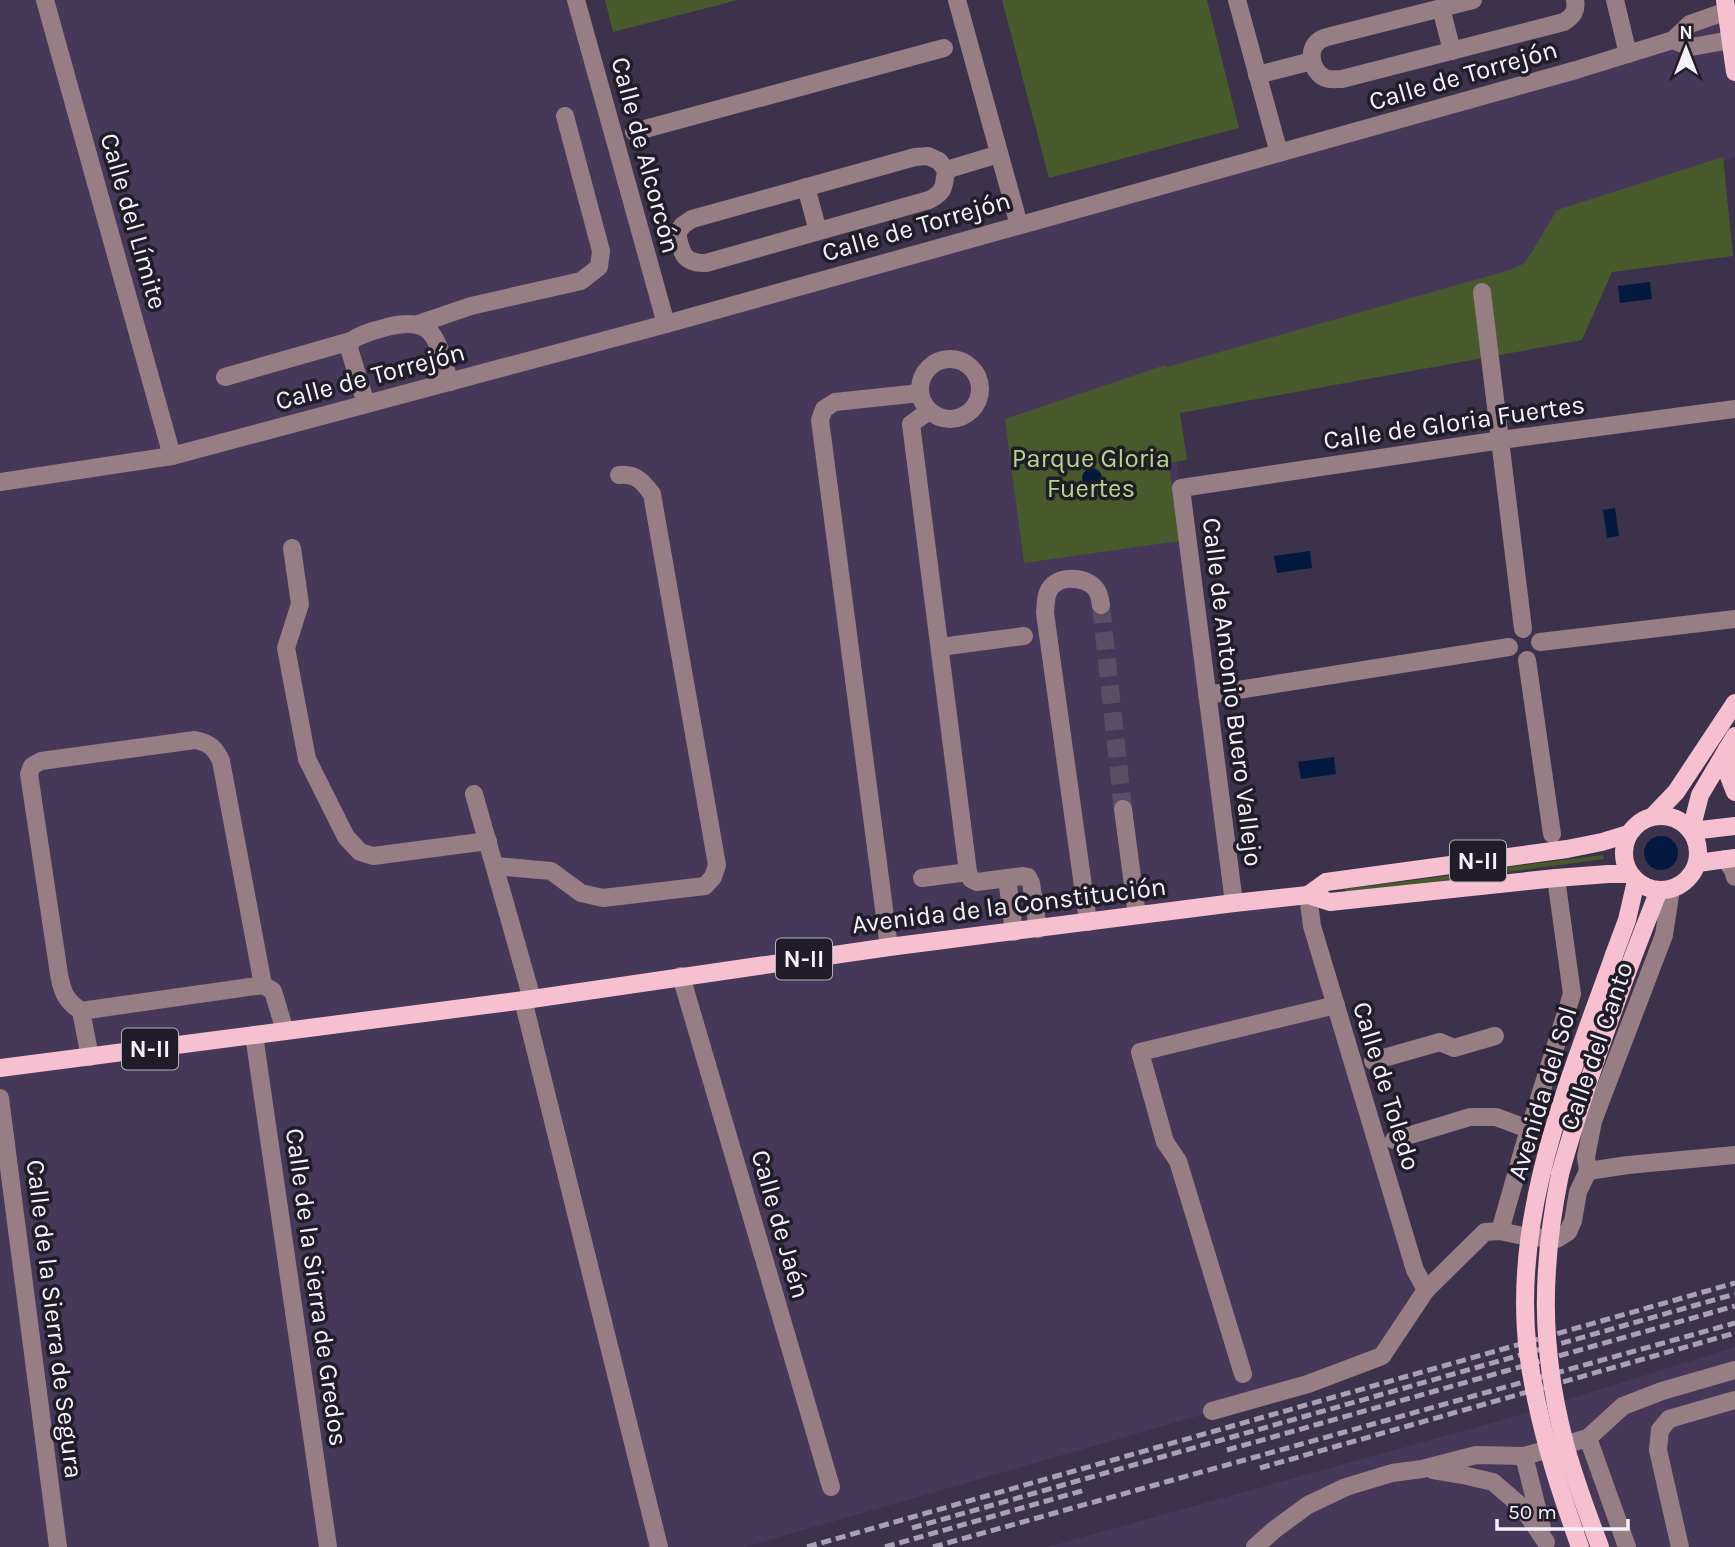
<svg xmlns="http://www.w3.org/2000/svg" width="1735" height="1547" font-family="Karla,sans-serif">
<style>
.built{fill:#453859}
.green{fill:#485a2b}
.water{fill:#04193f}
.lines{fill:none;stroke-linecap:round;stroke-linejoin:round}
.minor-tunnel{stroke:#584f67;stroke-width:18;stroke-dasharray:18 9;stroke-linecap:butt}
.minor{stroke:#977d84;stroke-width:18}
.major{stroke:#f7c0d0;stroke-width:18}
.rail{stroke:#a8a1b4;stroke-width:5;stroke-dasharray:10 5;stroke-linecap:butt}
.major-bridge{stroke:#f7c0d0;stroke-width:18}
.labels{text-anchor:middle;stroke-width:7;stroke-linejoin:round;paint-order:stroke}
.shield{fill:#211d28;stroke:#b6b1be;stroke-width:2}
.shield-label{font-size:24px;font-weight:bold;fill:#f6f1ff}
.street-label{font-size:26px;fill:#f6f1ff;stroke:#211d28}
.park-label{font-size:26px;fill:#b7d688;stroke:#211d28}
</style>
<rect width="100%" height="100%" fill="#3c324c"/>
<!-- built -->
<g class="built">
<polygon points="0,0 576,0 665,324 1576,70 1727,11 1735,73 1735,157 1565,217 1538,274 1166,376 1234,902 1308,895 1426,1290 1382,1356 1308,1384 745,1547 0,1547"/>
<polygon points="1735,1347 1735,1547 1047,1547 1509,1418"/>
</g>
<!-- green -->
<g class="green">
<polygon points="605,0 738,0 613,32"/>
<polygon points="1002,0 1207,0 1239,128 1049,178"/>
<polygon points="1723,157 1733,256 1612,272 1582,340 1180,413 1187,460 1169,463 1179,541 1024,563 1005,419 1165,365 1167,367 1510,270 1525,263 1557,210"/>
<polygon points="1603,855 1604,859 1492,874 1491,869"/>
<polygon points="1477,872 1478,876 1346,893 1345,889"/>
</g>
<!-- water -->
<g class="water">
<polygon points="1650,282 1652,299 1620,303 1618,286"/>
<circle cx="1092" cy="478" r="10"/>
<polygon points="1615,508 1619,536 1607,538 1603,510"/>
<polygon points="1310,551 1312,568 1277,573 1274,556"/>
<polygon points="1334,757 1336,774 1301,779 1298,762"/>
<circle cx="1661" cy="853" r="17"/>
</g>
<g class="lines">
<!-- minor-tunnel -->
<polyline class="minor-tunnel" points="1101,605 1123,809"/>
<!-- minor -->
<g class="minor">
<polyline points="45,0 172,456"/>
<polyline points="576,0 666,324"/>
<polyline points="957,0 1019,225"/>
<polyline points="1237,0 1279,153"/>
<path d="M1473,0L1331,36C1327,37 1323,38 1320,40C1306,49 1311,71 1325,78C1330,80 1336,79 1342,79L1564,22C1573,16 1577,11 1575,0"/>
<polyline points="1615,0 1628,54"/>
<polyline points="1441,8 1452,51"/>
<polyline points="1673,40 1691,47 1731,40"/>
<polyline points="1257,75 1312,61"/>
<polyline points="634,132 944,48"/>
<path d="M928,156L939,161L946,170C944,186 945,192 929,200L706,263C684,264 681,253 677,233L683,225L692,219L915,157Z"/>
<polyline points="946,170 999,154"/>
<polyline points="806,187 818,231"/>
<polyline points="1482,292 1523,629"/>
<polyline points="418,324 471,306 581,281 599,267 601,251 565,116"/>
<circle cx="950" cy="389" r="30"/>
<polyline points="225,377 351,341"/>
<path d="M366,404L349,348L351,341C362,333 374,331 387,327C438,314 436,343 450,382"/>
<polyline points="929,411 911,424 968,872 971,879 977,882 1023,876 1028,877 1031,883 1038,929"/>
<polyline points="0,482 172,456 666,324 1576,70 1673,40 1690,24 1727,11"/>
<polyline points="292,548 300,604 286,648 307,759 346,837 360,852 373,856 488,841"/>
<polyline points="1540,642 1735,619"/>
<polyline points="940,647 1024,636"/>
<polyline points="1527,660 1552,834"/>
<polyline points="1207,695 1509,647"/>
<polyline points="474,794 532,999"/>
<polyline points="1123,809 1137,915"/>
<polyline points="1725,859 1733,870 1735,877"/>
<path d="M495,866L551,871L581,893L603,898L705,886L713,877L717,865L652,494C643,482 636,473 619,475"/>
<polyline points="922,878 968,872"/>
<polyline points="1007,878 1014,932"/>
<polyline points="1308,895 1312,926 1415,1270 1426,1290"/>
<polyline points="1234,903 1181,488 1501,440 1735,409"/>
<path d="M1088,922L1045,613C1046,603 1045,592 1053,585C1065,574 1092,578 1098,593C1100,597 1100,601 1101,605"/>
<polyline points="889,947 820,420 824,409 835,402 920,393"/>
<polyline points="681,976 831,1487"/>
<polyline points="523,1000 659,1547"/>
<polyline points="81,1011 263,985"/>
<polyline points="254,1035 328,1547"/>
<path d="M90,1057L81,1011C66,1001 62,992 59,974L29,774L32,766L41,761L195,740C210,743 215,748 221,761L263,985L273,991L285,1031"/>
<polyline points="1373,1061 1440,1042 1454,1048 1495,1036"/>
<polyline points="0,1098 58,1547"/>
<polyline points="1394,1140 1470,1117 1496,1117 1523,1127"/>
<polyline points="1588,1171 1628,1165 1735,1155"/>
<polyline points="1500,1231 1525,1143 1572,994 1556,878"/>
<polyline points="1243,1374 1178,1161 1165,1142 1140,1052 1336,1005"/>
<polyline points="1212,1411 1308,1384 1382,1356 1426,1290 1485,1232 1500,1231 1523,1236 1557,1239 1568,1232 1573,1221 1578,1192 1588,1171 1586,1157 1593,1121 1664,935 1671,889"/>
<polyline points="1588,1438 1627,1547"/>
<polyline points="1524,1456 1542,1528"/>
<polyline points="1433,1470 1463,1475 1493,1482 1522,1507 1546,1542"/>
<polyline points="1255,1547 1274,1530 1308,1505 1346,1487 1392,1473 1422,1469 1476,1455 1524,1456 1588,1438 1623,1406 1662,1391 1735,1370"/>
<polyline points="1680,1547 1658,1450 1660,1430 1669,1419 1735,1400"/>
</g>
<!-- major -->
<g class="major">
<polyline points="1725,0 1735,72"/>
<polyline points="1727,749 1728,774 1735,792"/>
<circle cx="1661" cy="853" r="37"/>
<polyline points="1653,816 1676,792 1735,703"/>
<polyline points="1691,830 1700,795 1735,736"/>
<polyline points="1692,831 1735,826"/>
<polyline points="1698,863 1735,858"/>
<polyline points="1308,895 1326,882 1567,849 1602,842 1628,834"/>
<polyline points="1614,955 1627,920 1636,881"/>
<polyline points="0,1068 532,999 889,947 1234,903 1308,895 1330,902 1556,878 1608,874 1630,874"/>
<path d="M1560,1174C1587,1078 1622,983 1659,890"/>
</g>
<!-- rail -->
<g class="rail">
<polyline points="1227,1450 1735,1306"/>
<polyline points="1260,1468 1735,1333"/>
<polyline points="912,1528 1735,1294"/>
<polyline points="807,1547 1735,1283"/>
<polyline points="885,1547 1085,1490"/>
<polyline points="933,1547 1735,1323"/>
</g>
<!-- major-bridge -->
<g class="major-bridge">
<path d="M1560,1174C1541,1268 1540,1347 1564,1440C1573,1476 1587,1512 1600,1547"/>
<path d="M1580,1547C1557,1483 1537,1420 1528,1352C1511,1214 1569,1082 1614,955"/>
</g>
</g>
<g class="labels">
<!-- shield labels -->
<g class="shield">
<rect x="1450" y="840.5" width="56" height="41" rx="5"/>
<rect x="776" y="938.5" width="56" height="41" rx="5"/>
<rect x="122" y="1028.5" width="56" height="41" rx="5"/>
</g>
<g class="shield-label">
<text x="1478" y="869">N-II</text>
<text x="804" y="967">N-II</text>
<text x="150" y="1057">N-II</text>
</g>
<!-- street labels -->
<g class="street-label">
<text transform="translate(1463 75) rotate(-16)" y="9">Calle de Torrejón</text>
<text transform="translate(646 155) rotate(75)" y="9">Calle de Alcorcón</text>
<text transform="translate(134 221) rotate(74)" y="9">Calle del Límite</text>
<text transform="translate(916 226) rotate(-16)" y="9">Calle de Torrejón</text>
<text transform="translate(370 376) rotate(-15)" y="9">Calle de Torrejón</text>
<text transform="translate(1454 422) rotate(-8)" y="9">Calle de Gloria Fuertes</text>
<text transform="translate(1233 692) rotate(83)" y="9">Calle de Antonio Buero Vallejo</text>
<text transform="translate(1009 905) rotate(-7)" y="9">Avenida de la Constitución</text>
<text transform="translate(1596 1046) rotate(-71)" y="9">Calle del Canto</text>
<text transform="translate(1387 1086) rotate(73)" y="9">Calle de Toledo</text>
<text transform="translate(1542 1093) rotate(-73)" y="9">Avenida del Sol</text>
<text transform="translate(781 1224) rotate(74)" y="9">Calle de Jaén</text>
<text transform="translate(317 1287) rotate(82)" y="9">Calle de la Sierra de Gredos</text>
<text transform="translate(55 1319) rotate(83)" y="9">Calle de la Sierra de Segura</text>
</g>
<!-- park labels -->
<g class="park-label">
<text x="1091" y="467">Parque Gloria<tspan x="1091" dy="30">Fuertes</tspan></text>
</g>
</g>
<!-- north arrow -->
<g transform="translate(1686 49)" stroke="#211d28" stroke-width="5" paint-order="stroke">
<path d="M0-5L12 26L0 18L-12 26Z" fill="#f6f1ff"/>
<text y="-10" font-size="19" font-weight="bold" text-anchor="middle" fill="#f6f1ff">N</text>
</g>
<!-- scale -->
<path d="M1497 1519v10h131v-10" fill="none" stroke="#f6f1ff" stroke-width="3.5"/>
<text x="1508" y="1519" font-size="21" fill="#f6f1ff" stroke="#211d28" stroke-width="5" paint-order="stroke">50 m</text>
</svg>
